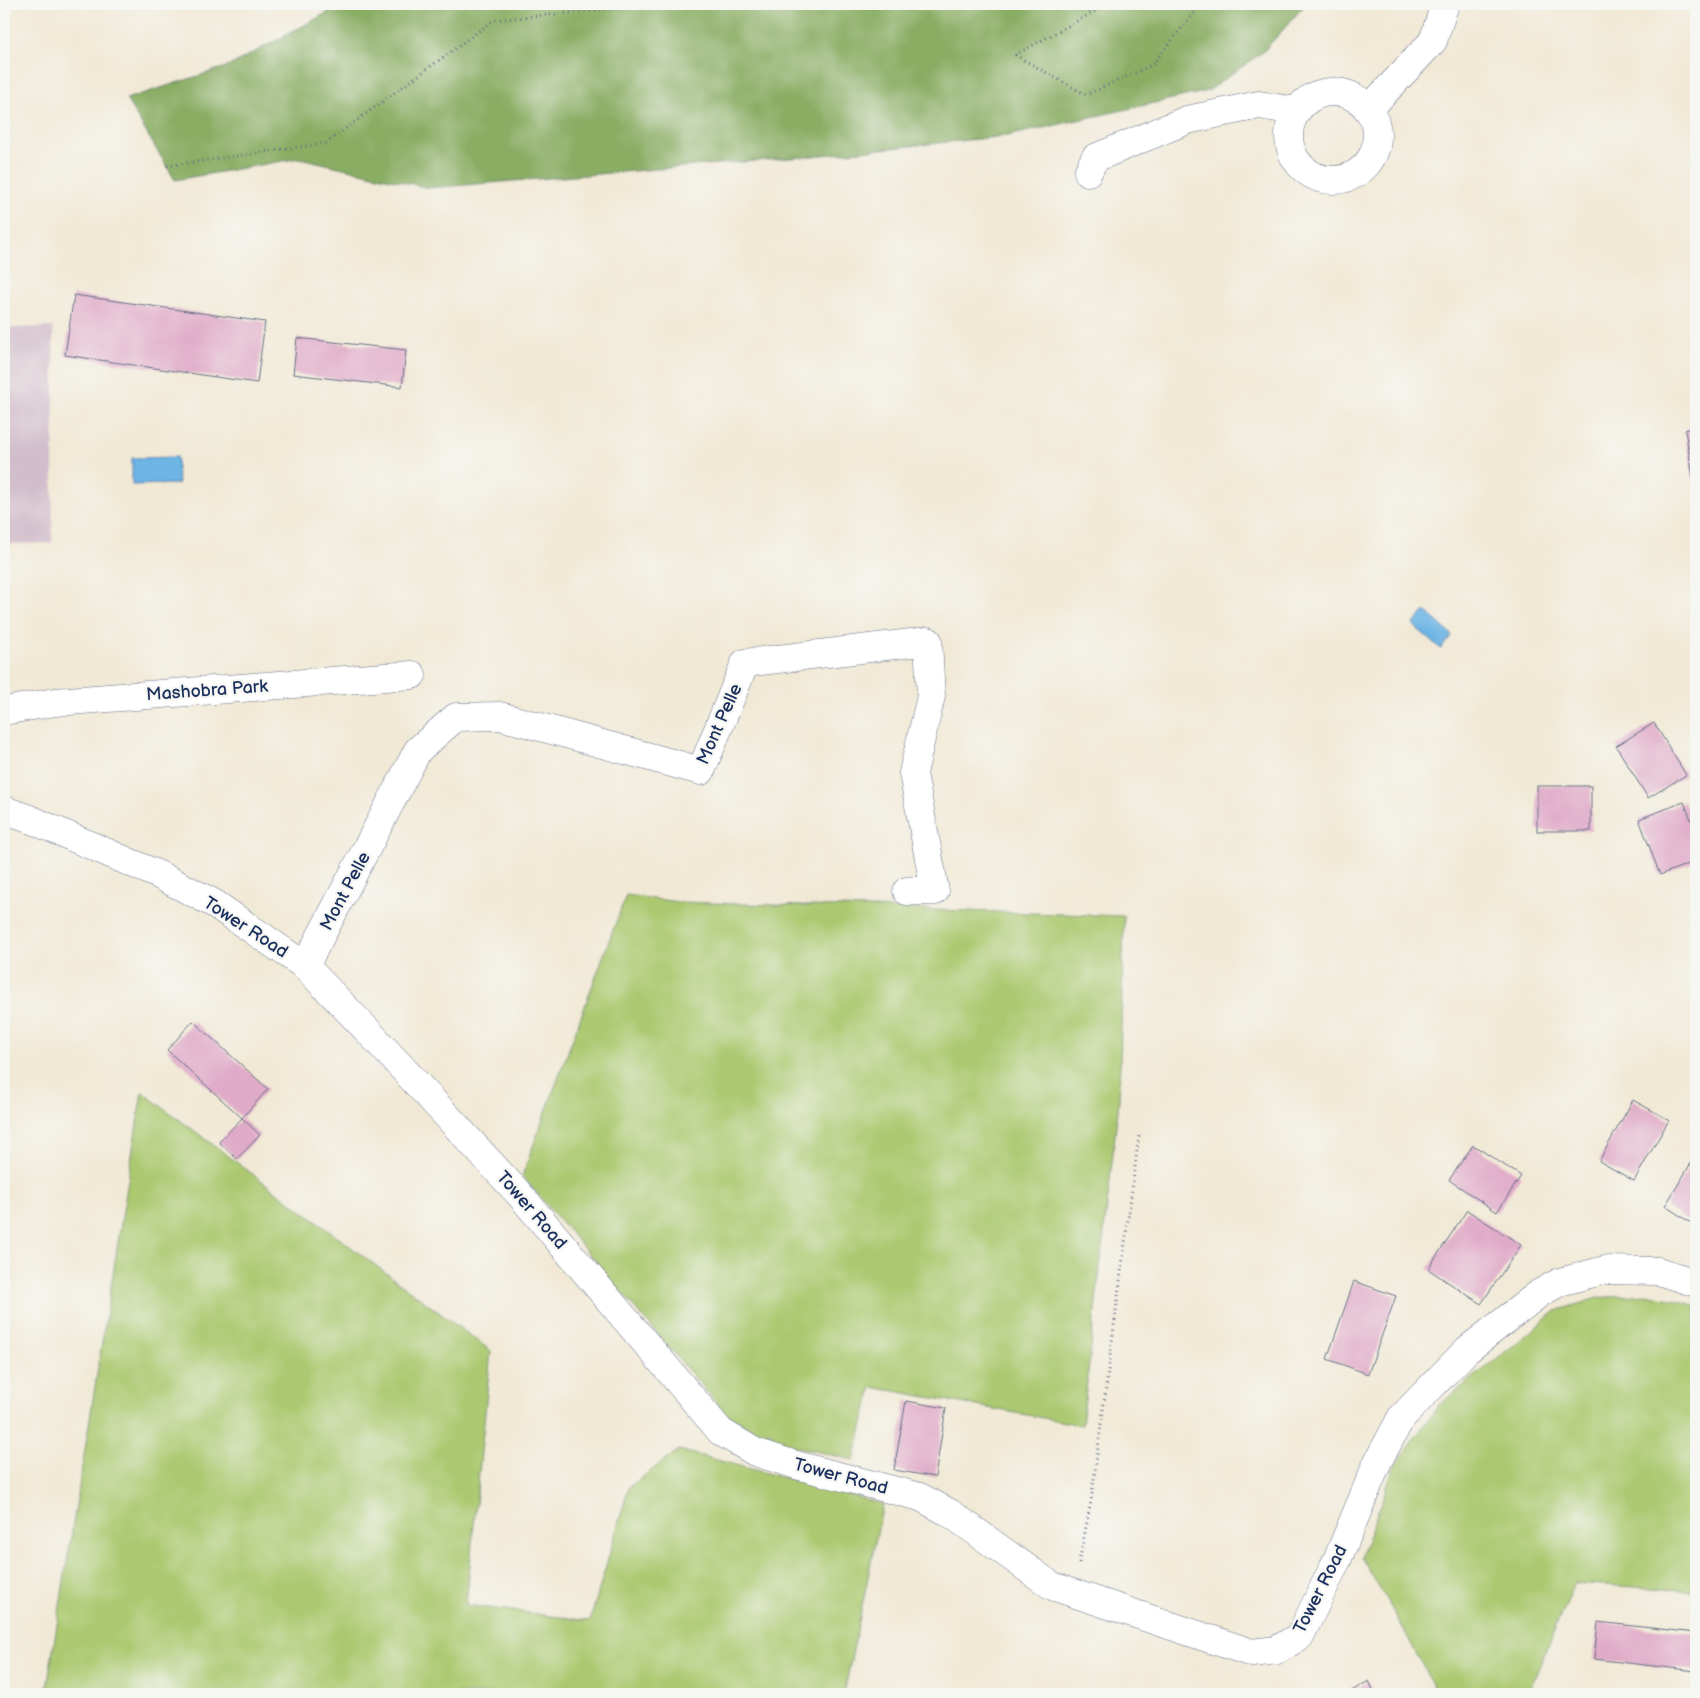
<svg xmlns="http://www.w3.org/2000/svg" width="1700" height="1698" font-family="'Balsamiq Sans',sans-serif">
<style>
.industrial{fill:#d1bdcb}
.green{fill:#acc971;stroke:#647c68}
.forest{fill:#89ad63;stroke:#526e60}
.water{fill:#6db5e5;stroke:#4472a2}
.building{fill:#e0abc8}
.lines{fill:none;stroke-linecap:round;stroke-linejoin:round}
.minor-casing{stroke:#667088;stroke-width:29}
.path{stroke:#667088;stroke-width:3;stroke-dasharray:1 4;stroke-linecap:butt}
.minor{stroke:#fff;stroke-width:28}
.labels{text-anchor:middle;stroke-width:4.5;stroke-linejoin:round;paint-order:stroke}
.street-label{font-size:18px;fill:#1b2f5e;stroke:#f6f6f2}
</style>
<rect width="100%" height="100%" fill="#f6f6f2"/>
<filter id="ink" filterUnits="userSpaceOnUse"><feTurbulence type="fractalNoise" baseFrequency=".02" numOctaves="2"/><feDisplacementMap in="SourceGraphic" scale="10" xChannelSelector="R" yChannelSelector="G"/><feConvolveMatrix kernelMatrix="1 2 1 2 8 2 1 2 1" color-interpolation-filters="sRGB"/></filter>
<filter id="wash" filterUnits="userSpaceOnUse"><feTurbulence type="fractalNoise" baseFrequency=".0096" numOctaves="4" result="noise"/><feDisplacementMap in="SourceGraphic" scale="20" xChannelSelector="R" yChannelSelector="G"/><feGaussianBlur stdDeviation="1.12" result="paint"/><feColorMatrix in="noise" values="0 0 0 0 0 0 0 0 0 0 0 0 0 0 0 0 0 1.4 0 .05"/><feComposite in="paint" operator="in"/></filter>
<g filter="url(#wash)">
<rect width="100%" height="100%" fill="#f1e9d5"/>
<!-- industrial -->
<polygon class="industrial" points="53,327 54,400 52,543 4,544 4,328"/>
<!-- green -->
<g class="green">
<polygon points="626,895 678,902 1124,916 1119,1100 1082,1425 872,1387 854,1460 776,1442 726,1414 522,1176"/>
<polygon points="142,1092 491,1351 466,1605 590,1621 629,1487 679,1450 883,1504 844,1694 46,1694"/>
<polygon points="1646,1294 1681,1301 1696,1306 1696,1591 1574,1583 1528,1694 1437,1694 1403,1628 1361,1557 1395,1465 1438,1406 1556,1311 1597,1298"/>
</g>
<!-- forest -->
<polygon class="forest" points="343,4 1306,4 1263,52 1208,91 1007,136 803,157 429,188 300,158 175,180 126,99 229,66"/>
<!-- water -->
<g class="water">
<polygon points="177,457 178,484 132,485 132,458"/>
<polygon points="1425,611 1452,635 1441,649 1413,625"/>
</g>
<g id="blocks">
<!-- building -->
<g class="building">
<polygon points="74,295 265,322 257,383 65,355"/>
<polygon points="297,338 406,350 402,387 293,374"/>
<polygon points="1696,426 1696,489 1695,489 1685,430"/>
<polygon points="1654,723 1686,775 1648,798 1616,746"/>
<rect x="1537" y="786" width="54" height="45"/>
<polygon points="1684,802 1696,833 1696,861 1660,875 1639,819"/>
<polygon points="193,1021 268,1089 242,1118 167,1050"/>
<polygon points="1633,1100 1669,1120 1634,1181 1599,1161"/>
<polygon points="242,1118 260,1135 237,1159 219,1142"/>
<polygon points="1473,1145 1521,1176 1497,1212 1449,1180"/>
<polygon points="1696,1155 1696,1226 1665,1206"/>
<polygon points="1467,1210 1521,1245 1481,1304 1428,1269"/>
<polygon points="1354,1281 1396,1296 1368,1374 1327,1359"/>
<polygon points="906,1401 946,1408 935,1477 894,1470"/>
<polygon points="1598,1622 1696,1633 1696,1671 1594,1659"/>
<polygon points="1369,1681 1375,1694 1346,1694"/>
</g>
</g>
</g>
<g filter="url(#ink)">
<use href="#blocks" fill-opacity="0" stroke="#667088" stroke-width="1"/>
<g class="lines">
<defs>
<g id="minor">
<circle cx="1333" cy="136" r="44"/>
<polyline points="1368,110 1433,41 1445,4"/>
<polyline points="1088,172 1095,158 1187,120 1259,105 1296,111"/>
<polyline points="4,711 55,702 412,675"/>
<polyline points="4,810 32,820 159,875 215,904 305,966 368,1031 521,1196 721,1432 755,1452 796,1465 920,1497 950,1513 1052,1586 1252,1653 1277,1650 1300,1636 1338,1558 1378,1461 1401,1418 1467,1350 1540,1293 1560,1282 1605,1270 1658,1271 1696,1283"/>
<polyline points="305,966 418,750 456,717 500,716 701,771 745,663 928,641 931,696 913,773 935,891 907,891"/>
</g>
</defs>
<!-- minor casing -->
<use href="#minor" class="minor-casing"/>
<!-- path -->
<g class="path">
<polyline points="1015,55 1086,95 1152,65 1201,4"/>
<polyline points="1015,55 1108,4"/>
<polyline points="167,166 326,143 494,20 664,4"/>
<polyline points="1079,1563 1091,1501 1139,1136"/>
</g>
<!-- minor -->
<use href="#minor" class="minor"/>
</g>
</g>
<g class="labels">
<!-- street labels -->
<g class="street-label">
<text transform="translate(207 690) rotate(-4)" y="6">Mashobra Park</text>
<text transform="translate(719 724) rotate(-66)" y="6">Mont Pelle</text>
<text transform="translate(345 891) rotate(-62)" y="6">Mont Pelle</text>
<text transform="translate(246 927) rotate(33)" y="6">Tower Road</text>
<text transform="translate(532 1210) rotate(49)" y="6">Tower Road</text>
<text transform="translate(841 1476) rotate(15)" y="6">Tower Road</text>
<text transform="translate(1320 1589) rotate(-63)" y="6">Tower Road</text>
</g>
</g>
<!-- margin -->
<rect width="1700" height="1698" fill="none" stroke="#f6f6f2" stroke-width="20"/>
</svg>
